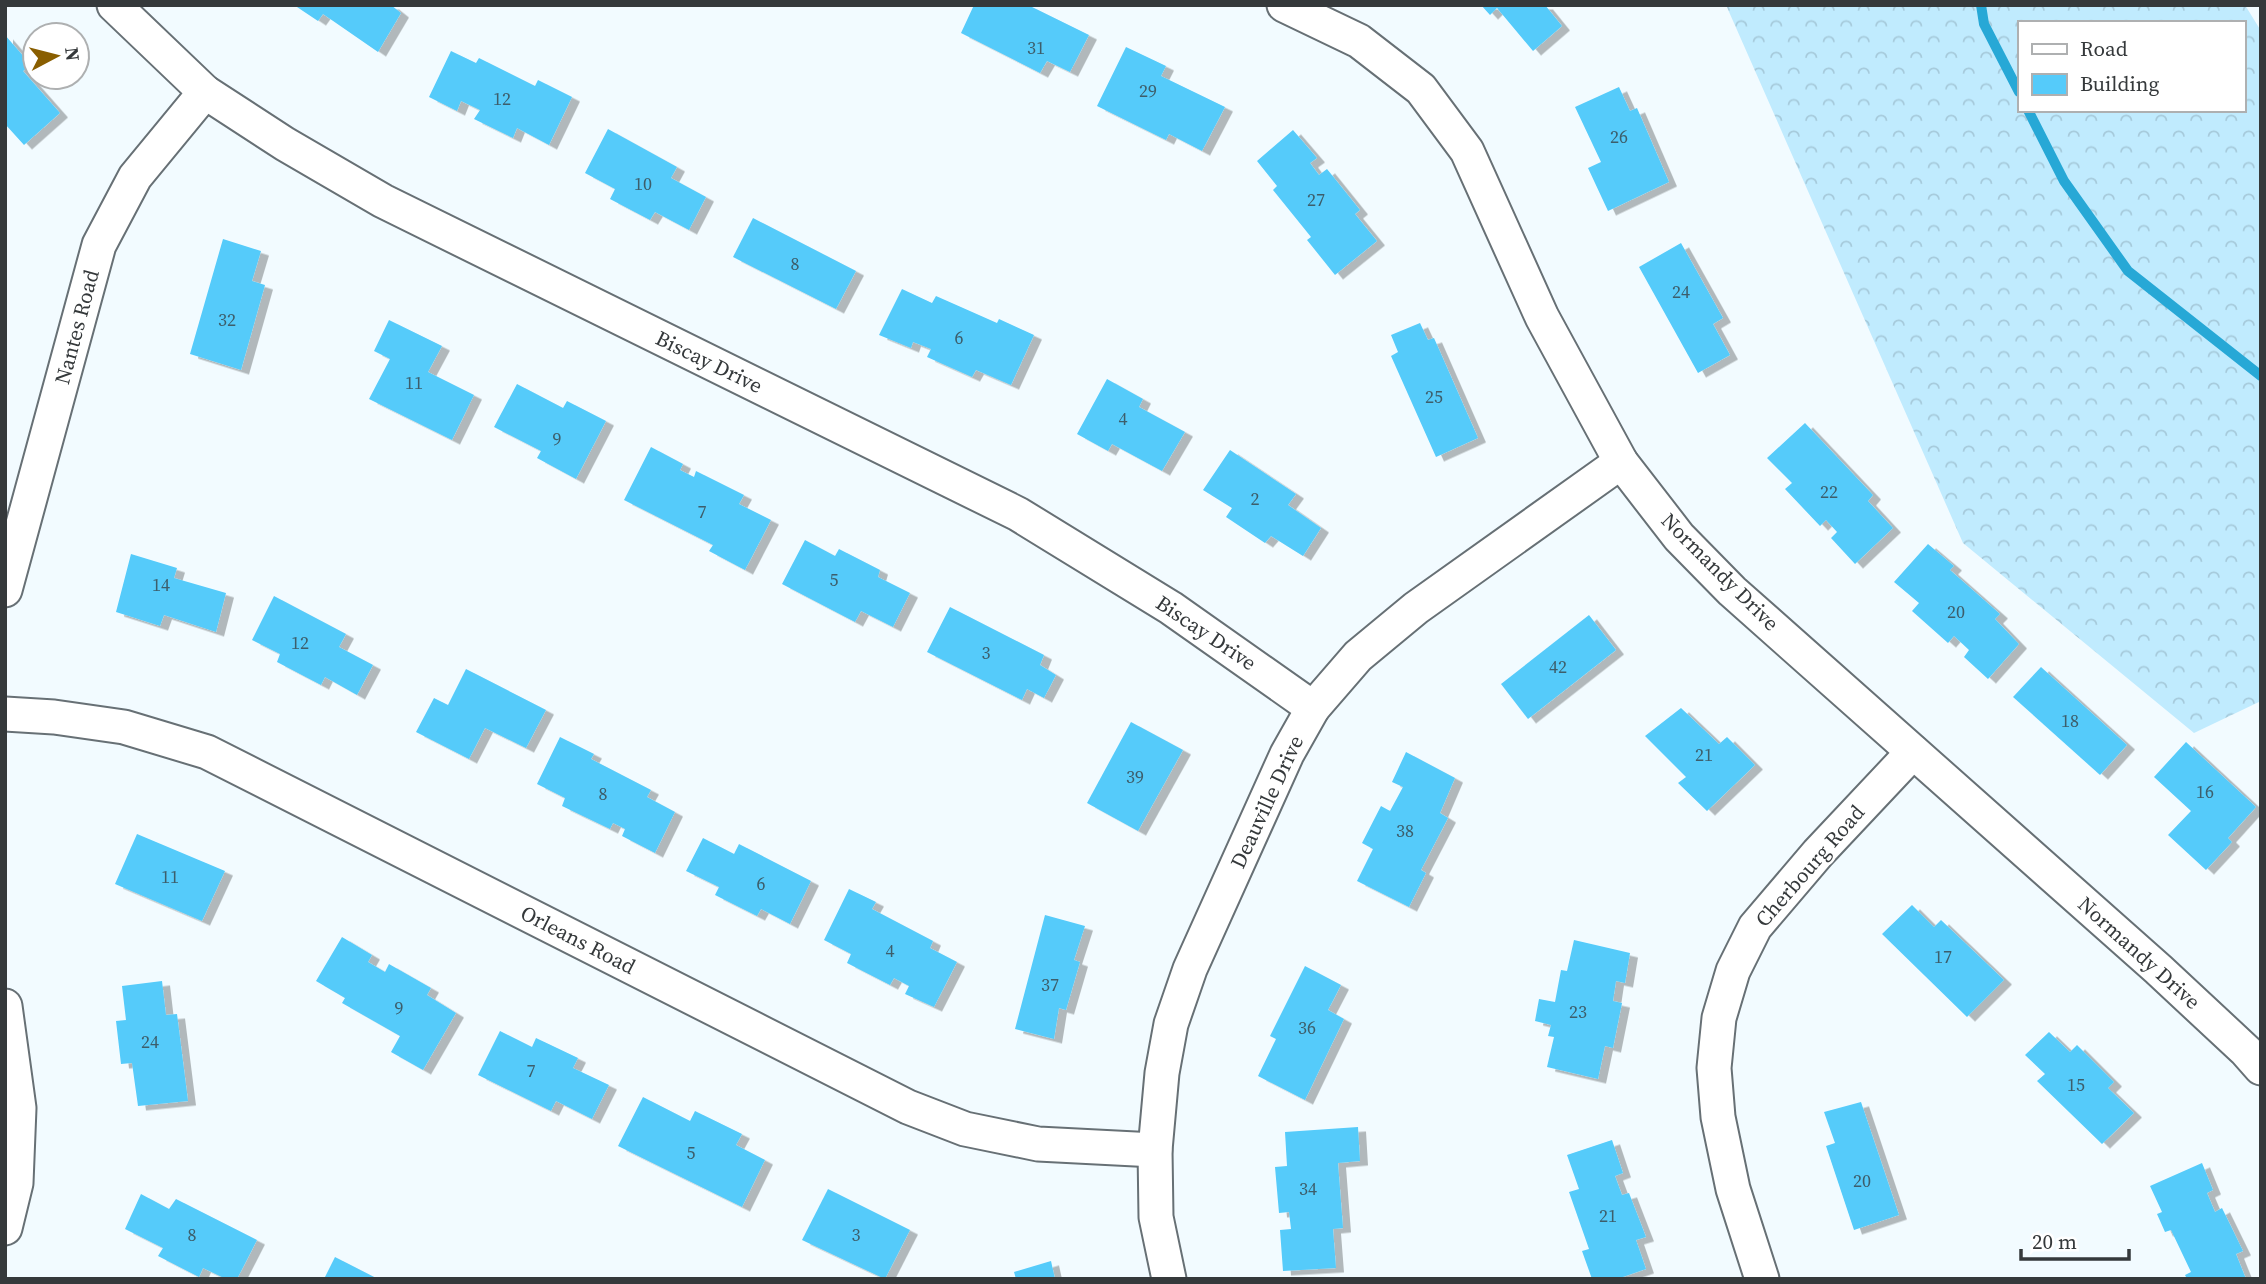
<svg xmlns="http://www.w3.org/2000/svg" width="2266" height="1284" font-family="'Source Serif 4',serif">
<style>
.forest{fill:url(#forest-crowns);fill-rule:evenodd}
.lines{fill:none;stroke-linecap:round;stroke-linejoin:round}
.stream{stroke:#27a8d6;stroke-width:10}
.building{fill:#55cbfa;filter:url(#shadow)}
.street-casing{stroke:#677075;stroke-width:37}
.street{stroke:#fff;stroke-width:33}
.labels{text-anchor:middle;stroke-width:5;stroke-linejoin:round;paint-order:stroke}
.number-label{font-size:18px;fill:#3d5e6b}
.street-label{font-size:21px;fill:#35393b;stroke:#fff}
</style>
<defs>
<pattern id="forest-crowns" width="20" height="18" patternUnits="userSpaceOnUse" patternTransform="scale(1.75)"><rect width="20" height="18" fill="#c0ebfe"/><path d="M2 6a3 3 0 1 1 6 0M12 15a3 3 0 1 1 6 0" fill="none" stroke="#a6cadb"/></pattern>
<filter id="shadow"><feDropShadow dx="8" dy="4.5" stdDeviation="0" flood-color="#0004"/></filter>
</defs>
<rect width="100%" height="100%" fill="#f2fbff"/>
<!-- forest -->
<path class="forest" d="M1726,5H2245L2261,31V701L2194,733L1963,543ZM2019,23H2243V110H2019Z"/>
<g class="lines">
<!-- stream -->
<g class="stream">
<polyline points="1981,5 1984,24 2019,92"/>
<polyline points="2028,110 2064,181 2128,271 2261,376"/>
</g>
</g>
<!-- building -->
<g class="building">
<polygon points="294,5 391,5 401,13 378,52 323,14 318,21"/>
<polygon points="974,5 1028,5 1089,35 1070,72 1047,61 1040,73 961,33"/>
<polygon points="1481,5 1545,5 1562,26 1533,51 1497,8 1490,15"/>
<polygon points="5,35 31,65 23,71 60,113 24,145 5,124"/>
<polygon points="1126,47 1166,66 1161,76 1225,107 1202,151 1169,134 1166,140 1097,106"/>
<polygon points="451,51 476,63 479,58 535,86 538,80 572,97 549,145 517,128 513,138 474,119 480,110 461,101 457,111 429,97"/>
<polygon points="1619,87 1630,111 1637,108 1669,182 1608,211 1588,168 1601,162 1575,107"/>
<polygon points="608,129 677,167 671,178 706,197 689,230 655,212 650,220 610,199 615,189 585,173"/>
<polygon points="1293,130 1317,158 1310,163 1319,175 1327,169 1360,210 1355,214 1377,241 1335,275 1307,240 1311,237 1273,190 1277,186 1257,161"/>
<polygon points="753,218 856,271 836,309 733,257"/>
<polygon points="223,239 261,251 252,281 265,285 241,370 190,354"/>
<polygon points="1681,243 1723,318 1713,324 1730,355 1698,373 1639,267"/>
<polygon points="902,289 932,303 936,296 997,323 999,319 1034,335 1011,385 976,370 972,377 927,357 931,349 913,342 911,348 879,335"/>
<polygon points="389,320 442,346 428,372 474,395 452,440 369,399 390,359 374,351"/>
<polygon points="1420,323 1428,340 1434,338 1478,438 1436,457 1391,356 1398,352 1391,335"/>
<polygon points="1107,379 1143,399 1139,407 1185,432 1162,471 1112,444 1108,451 1077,434"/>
<polygon points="517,384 563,408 567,401 606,421 576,479 537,458 541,451 494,427"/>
<polygon points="1805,423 1873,495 1868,501 1893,528 1855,564 1831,538 1837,532 1826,520 1820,526 1785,489 1792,483 1767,458"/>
<polygon points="651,447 683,464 680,470 694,477 696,471 744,495 739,504 771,520 745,570 709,551 713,545 624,500"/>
<polygon points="1230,450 1296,494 1288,505 1321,528 1303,556 1271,536 1265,543 1226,517 1232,508 1203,490"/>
<polygon points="805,540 835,556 839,549 880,570 878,577 910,593 893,627 861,611 855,622 782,584"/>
<polygon points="1928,544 1954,566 1950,570 2000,614 1995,619 2019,644 1988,679 1964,657 1969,650 1954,636 1948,643 1912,611 1919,603 1894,582"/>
<polygon points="131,554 177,568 174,578 226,593 216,632 164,615 160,626 116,612"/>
<polygon points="274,596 346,634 339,647 373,665 357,695 325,677 321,685 277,662 280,654 252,640"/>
<polygon points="950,607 1044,655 1040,665 1056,675 1044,698 1027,689 1022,700 927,652"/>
<polygon points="1589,615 1616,650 1528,719 1501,684"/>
<polygon points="2041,667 2127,745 2100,775 2013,697"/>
<polygon points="466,669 546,710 526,748 485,728 469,759 416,732 434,698 448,705"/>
<polygon points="1681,708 1719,744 1727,737 1755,765 1707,811 1678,783 1686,777 1645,736"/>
<polygon points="1131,722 1183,750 1138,831 1087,803"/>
<polygon points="560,737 594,754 591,759 651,790 647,797 675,812 655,853 622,836 625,829 613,823 610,829 562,806 565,798 537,784"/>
<polygon points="2186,742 2256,807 2228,838 2232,842 2206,870 2168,835 2191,811 2154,777"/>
<polygon points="1406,752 1455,778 1440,813 1448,818 1421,870 1426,873 1409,907 1357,881 1373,849 1362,843 1381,806 1390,811 1403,787 1392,782"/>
<polygon points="137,834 225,871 202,921 115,884"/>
<polygon points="703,838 734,854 739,844 811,881 790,924 761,909 757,916 715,895 719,887 686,871"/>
<polygon points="849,889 876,902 872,909 933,941 930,948 957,962 934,1007 905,994 909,986 894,978 890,985 847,963 851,954 824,940"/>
<polygon points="1912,905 1934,927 1941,920 2004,980 1967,1017 1882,934"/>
<polygon points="1045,915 1085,926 1074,960 1080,962 1066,1010 1059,1008 1054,1039 1015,1029"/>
<polygon points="342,937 372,955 368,962 385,972 389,964 431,988 427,995 456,1013 423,1070 391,1052 400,1036 342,1003 345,998 316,981"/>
<polygon points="1574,940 1630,953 1625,983 1616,981 1613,1001 1622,1003 1613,1048 1605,1046 1598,1079 1547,1067 1554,1037 1548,1036 1551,1025 1535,1021 1539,999 1555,1002 1561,970 1567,971"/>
<polygon points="1305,966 1341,985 1328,1010 1344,1019 1305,1100 1258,1076 1276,1039 1270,1036"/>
<polygon points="162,981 166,1015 177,1014 188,1101 138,1106 132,1063 121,1064 116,1021 126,1020 122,986"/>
<polygon points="500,1031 532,1047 536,1038 578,1058 573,1068 609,1085 592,1119 556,1101 551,1111 478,1075"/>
<polygon points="2049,1032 2070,1052 2077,1045 2114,1082 2108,1088 2134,1113 2102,1144 2037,1081 2045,1074 2025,1055"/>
<polygon points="643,1097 690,1121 695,1111 742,1134 736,1145 765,1160 742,1207 618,1146"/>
<polygon points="1861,1102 1899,1215 1854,1230 1826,1146 1835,1143 1824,1112"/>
<polygon points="1358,1127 1360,1161 1338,1163 1343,1228 1333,1229 1336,1268 1283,1271 1280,1230 1291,1229 1289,1212 1279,1213 1275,1167 1287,1166 1285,1132"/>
<polygon points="1612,1140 1623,1173 1615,1176 1622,1195 1629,1193 1646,1237 1636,1240 1646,1269 1617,1279 1592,1279 1582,1251 1589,1249 1569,1192 1579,1189 1567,1155"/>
<polygon points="2202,1163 2213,1190 2207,1193 2215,1212 2222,1208 2243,1251 2236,1254 2246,1279 2187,1279 2185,1275 2191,1272 2171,1230 2165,1232 2157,1214 2162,1212 2150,1186"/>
<polygon points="828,1189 910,1230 885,1279 802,1240"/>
<polygon points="141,1194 169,1209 176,1199 257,1240 237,1279 226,1279 203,1268 199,1277 158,1256 163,1248 125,1229"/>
<polygon points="335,1257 378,1279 324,1279"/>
<polygon points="1051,1261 1055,1279 1016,1279 1014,1272"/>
</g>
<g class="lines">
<defs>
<g id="street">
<polyline points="114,5 205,92 285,144 383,201 1018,514 1171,608 1313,708"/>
<polyline points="1284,5 1359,41 1421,89 1467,151 1542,317 1621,462 1679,537 1732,591 2158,969 2246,1051 2261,1068"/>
<polyline points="5,590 99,245 135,177 205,92"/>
<polyline points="5,714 54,717 124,727 207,752 908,1107 965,1129 1038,1144 1155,1150"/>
<polyline points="5,1006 19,1108 16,1183 5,1228"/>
<polyline points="1169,1279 1156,1217 1155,1150 1162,1073 1171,1024 1190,969 1287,754 1313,708 1358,656 1416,608 1621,462"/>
<polyline points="1762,1279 1733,1189 1718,1117 1714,1068 1719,1018 1733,971 1755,927 1818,853 1913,752"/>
</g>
</defs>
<!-- street casing -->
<use href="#street" class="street-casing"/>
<!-- street -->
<use href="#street" class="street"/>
</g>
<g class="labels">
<!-- number labels -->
<g class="number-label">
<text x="1036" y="54">31</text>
<text x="1148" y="97">29</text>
<text x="502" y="105">12</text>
<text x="1619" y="143">26</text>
<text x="643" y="190">10</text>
<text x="1316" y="206">27</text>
<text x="795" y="270">8</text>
<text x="1681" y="298">24</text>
<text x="227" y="326">32</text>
<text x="959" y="344">6</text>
<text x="414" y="389">11</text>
<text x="1434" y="403">25</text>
<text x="1123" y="425">4</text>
<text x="557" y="445">9</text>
<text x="1829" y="498">22</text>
<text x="1255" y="505">2</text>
<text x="702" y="518">7</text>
<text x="834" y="586">5</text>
<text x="161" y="591">14</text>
<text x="1956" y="618">20</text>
<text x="300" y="649">12</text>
<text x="986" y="659">3</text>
<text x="1558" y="673">42</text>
<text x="2070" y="727">18</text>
<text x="1704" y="761">21</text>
<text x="1135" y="783">39</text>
<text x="2205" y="798">16</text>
<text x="603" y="800">8</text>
<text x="1405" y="837">38</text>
<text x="170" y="883">11</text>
<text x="761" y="890">6</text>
<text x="890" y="957">4</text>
<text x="1943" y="963">17</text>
<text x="1050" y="991">37</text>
<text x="399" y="1014">9</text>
<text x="1578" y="1018">23</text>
<text x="1307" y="1034">36</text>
<text x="150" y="1048">24</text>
<text x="531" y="1077">7</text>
<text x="2076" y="1091">15</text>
<text x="691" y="1159">5</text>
<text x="1862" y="1187">20</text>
<text x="1308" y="1195">34</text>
<text x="1608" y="1222">21</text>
<text x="192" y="1241">8</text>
<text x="856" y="1241">3</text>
</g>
<!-- street labels -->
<g class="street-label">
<text transform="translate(77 327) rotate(-75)" y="7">Nantes Road</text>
<text transform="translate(709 362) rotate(26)" y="7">Biscay Drive</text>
<text transform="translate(1720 572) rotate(45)" y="7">Normandy Drive</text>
<text transform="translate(1206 633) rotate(34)" y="7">Biscay Drive</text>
<text transform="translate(1267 802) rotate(-65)" y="7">Deauville Drive</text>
<text transform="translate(1810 866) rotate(-49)" y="7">Cherbourg Road</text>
<text transform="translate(578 940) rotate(27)" y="7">Orleans Road</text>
<text transform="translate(2139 953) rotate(42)" y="7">Normandy Drive</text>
</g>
</g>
<!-- border -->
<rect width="2266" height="1284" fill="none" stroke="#35393b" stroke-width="14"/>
<!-- legend -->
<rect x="2018" y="21" width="228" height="91" fill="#ffffff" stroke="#aeb0b1" stroke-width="2"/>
<rect x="2032" y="44" width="35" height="10" fill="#ffffff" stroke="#aeb0b1" stroke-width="2"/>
<text x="2080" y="56" font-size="21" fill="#35393b">Road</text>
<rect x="2032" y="74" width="35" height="21" fill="#55cbfa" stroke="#aeb0b1" stroke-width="2"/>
<text x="2080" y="91" font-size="21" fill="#35393b">Building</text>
<!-- north arrow -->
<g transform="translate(56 56) rotate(83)"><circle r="33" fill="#ffffff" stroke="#aeb0b1" stroke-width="2"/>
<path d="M0-5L12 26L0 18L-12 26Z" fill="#895e00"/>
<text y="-10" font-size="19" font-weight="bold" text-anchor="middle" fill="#35393b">N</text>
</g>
<!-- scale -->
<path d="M2021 1249v10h108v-10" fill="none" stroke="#35393b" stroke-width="3.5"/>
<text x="2032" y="1249" font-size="21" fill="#35393b" stroke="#ffffff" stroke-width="5" paint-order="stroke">20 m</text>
</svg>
